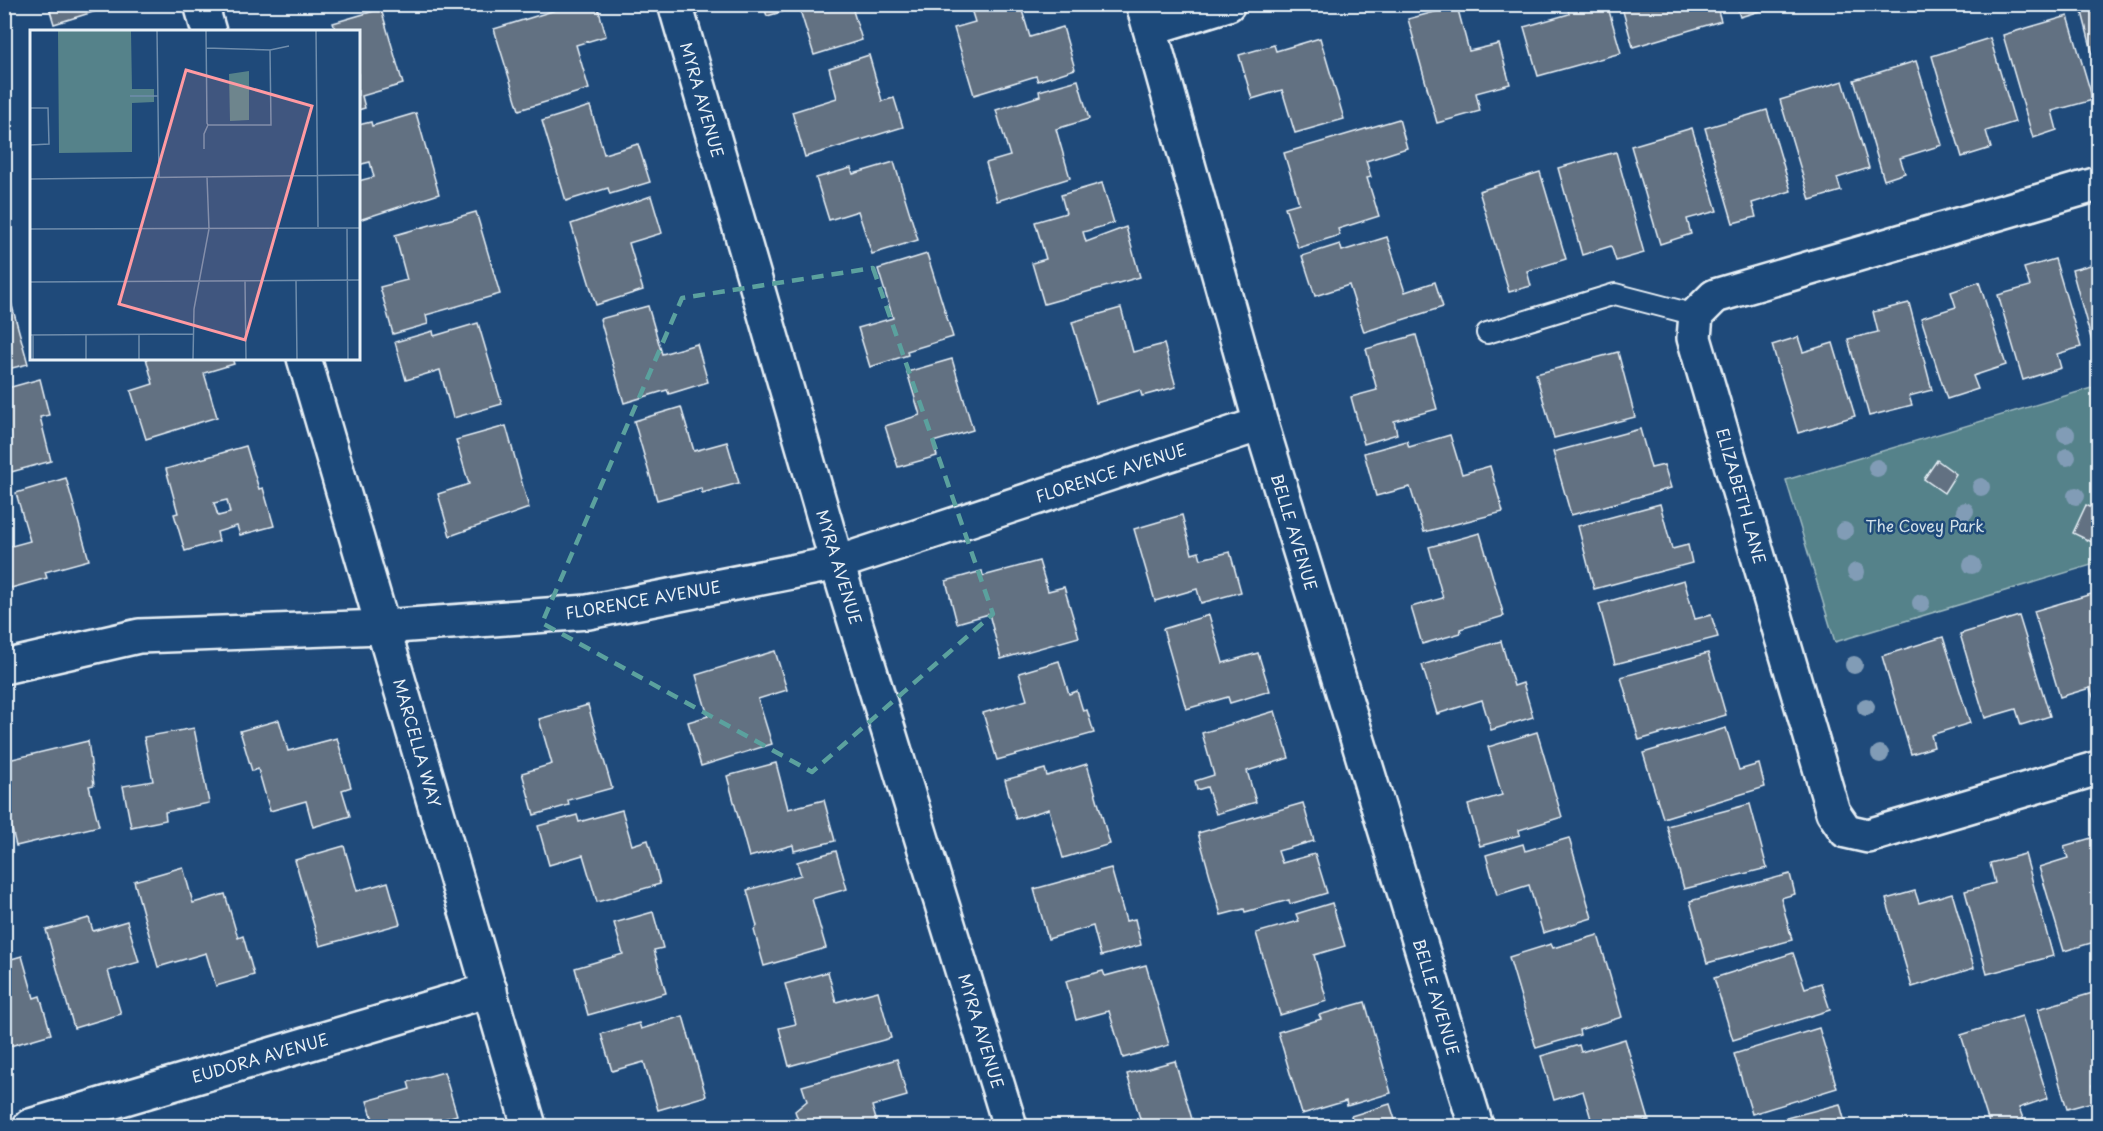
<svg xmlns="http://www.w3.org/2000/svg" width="2103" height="1131" font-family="'Playpen Sans',sans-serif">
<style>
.green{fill:#55828a;stroke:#9ebac1;stroke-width:1.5}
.building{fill:#627182;stroke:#e8f1f8;stroke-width:1.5;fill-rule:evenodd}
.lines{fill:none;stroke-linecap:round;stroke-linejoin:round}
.lane-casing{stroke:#e8f1f8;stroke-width:24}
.street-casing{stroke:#e8f1f8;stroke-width:38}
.lane{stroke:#1f4a7a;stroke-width:20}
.street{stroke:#1f4a7a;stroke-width:33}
.tree{fill:#819cb6}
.marked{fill:none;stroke:#5ba19e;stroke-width:4.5;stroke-dasharray:12 8;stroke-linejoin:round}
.labels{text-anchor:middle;stroke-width:5;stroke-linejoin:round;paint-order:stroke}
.street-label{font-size:16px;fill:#e8f1f8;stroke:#1f4a7a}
.park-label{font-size:16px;fill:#d2e0e8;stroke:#1f4a7a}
.inset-road{fill:none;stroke:#6f8dac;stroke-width:1.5}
.view{fill:#ff9aa2;fill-opacity:0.15;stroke:#ff9aa2;stroke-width:3}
.inset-edge{fill:none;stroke:#e8f1f8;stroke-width:3}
</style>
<rect width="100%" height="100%" fill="#1f4a7a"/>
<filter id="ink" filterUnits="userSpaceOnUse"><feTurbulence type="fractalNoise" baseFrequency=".0167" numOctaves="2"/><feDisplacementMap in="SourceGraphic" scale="12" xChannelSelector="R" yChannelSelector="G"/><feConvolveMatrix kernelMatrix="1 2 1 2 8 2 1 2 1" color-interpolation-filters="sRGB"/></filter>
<g filter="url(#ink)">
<!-- green -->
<polygon class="green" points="2098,386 2098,563 1835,642 1786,480"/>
<!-- building -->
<g class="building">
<polygon points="48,4 119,4 54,24"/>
<polygon points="597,4 606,36 576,45 589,89 519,110 494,29 559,9 559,4"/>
<polygon points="763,4 851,4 862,40 814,55 799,7 767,16"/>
<polygon points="977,4 1020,4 1030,37 1063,27 1075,69 1038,81 1036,76 974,95 954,28 975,22 970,6"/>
<polygon points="1567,4 1607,4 1621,53 1538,76 1524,27 1569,14"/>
<polygon points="1621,4 1716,4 1721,21 1633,47"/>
<polygon points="1736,4 1775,4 1776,6 1740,17"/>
<polygon points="1855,4 1873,4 1856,9"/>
<polygon points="1457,6 1469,51 1499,44 1510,84 1476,93 1480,111 1437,123 1408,19"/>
<polygon points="2098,8 2098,75 2082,12"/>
<polygon points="381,9 403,84 362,96 365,108 358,110 358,32 336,32 333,23"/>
<polygon points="2068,16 2093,100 2052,111 2057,130 2033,138 2003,35"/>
<polygon points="1320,38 1344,119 1295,133 1282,90 1252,99 1239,55 1274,45 1276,51"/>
<polygon points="1990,38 2015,122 1986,131 1991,148 1962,157 1932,56"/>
<polygon points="869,55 882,101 894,98 903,127 805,157 792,112 837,98 829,68"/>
<polygon points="1916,61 1942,145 1900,158 1905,173 1884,180 1854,80"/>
<polygon points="1078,80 1089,119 1056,129 1070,178 997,201 986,163 1010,156 996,110 1040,96 1039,91"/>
<polygon points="1843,81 1869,168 1837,178 1841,191 1810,200 1780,100"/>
<polygon points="590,106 604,154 638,144 650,182 610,194 608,188 566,201 542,121"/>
<polygon points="1767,110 1791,191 1752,203 1756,217 1733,223 1705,128"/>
<polygon points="416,113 439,194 359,220 358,181 374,177 370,162 358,165 358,125 371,122 372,126"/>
<polygon points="1399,119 1407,148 1366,161 1371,177 1367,178 1379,216 1338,229 1340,235 1298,248 1285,207 1299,203 1284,153"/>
<polygon points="1692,128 1717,211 1687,219 1691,234 1660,244 1631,146"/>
<polygon points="1616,152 1644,253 1616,261 1611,246 1582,255 1558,168"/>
<polygon points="894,162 918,240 872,254 858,211 829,220 816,178 851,168 853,174"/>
<polygon points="1540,172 1566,259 1527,271 1531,286 1509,292 1479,191"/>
<polygon points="1102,183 1114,223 1083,232 1086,242 1126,227 1140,277 1044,304 1032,263 1046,259 1035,222 1066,213 1061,195"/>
<polygon points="651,196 662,233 629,243 643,290 596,305 571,224"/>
<polygon points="476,212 500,294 426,315 428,324 393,334 380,287 407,280 395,235"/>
<polygon points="1387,237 1405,292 1435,282 1443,307 1364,332 1349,285 1315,296 1302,256 1340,244 1342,251"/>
<polygon points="927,254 953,337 907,351 908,355 870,367 858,328 893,318 878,269"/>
<polygon points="2055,259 2081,347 2057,354 2061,368 2023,380 1998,295 2030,286 2024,268"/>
<polygon points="2098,263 2098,341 2092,342 2072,270"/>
<polygon points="1979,282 2006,365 1973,376 1978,389 1947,399 1921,318 1956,307 1951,292"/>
<polygon points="6,284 28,364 4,370 4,285"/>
<polygon points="1909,303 1932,390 1909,396 1912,405 1869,416 1848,339 1878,332 1873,312"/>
<polygon points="648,306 662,354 697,344 708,382 669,394 667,390 624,403 600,319"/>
<polygon points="1121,308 1133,352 1164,344 1176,387 1142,396 1140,390 1096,403 1072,322"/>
<polygon points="478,323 502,404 453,418 440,370 406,380 395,342 433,331 434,336"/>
<polygon points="1416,335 1437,409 1394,421 1397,434 1364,444 1351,397 1377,390 1366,349"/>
<polygon points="1798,337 1803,352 1833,343 1855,416 1798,433 1772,345"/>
<polygon points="1618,352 1635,417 1554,438 1536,374"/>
<polygon points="146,358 232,358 234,364 204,373 217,417 146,439 131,391 153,384"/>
<polygon points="952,359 973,430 933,442 937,456 898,467 885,426 920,415 907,372"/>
<polygon points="40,379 49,415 40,417 51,461 4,474 4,389"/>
<polygon points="681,407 694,451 727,442 739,483 702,493 701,488 657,500 634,421"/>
<polygon points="506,426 529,508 450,536 438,494 469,484 456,440"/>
<polygon points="1640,429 1651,468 1664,465 1671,488 1571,515 1553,452"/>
<polygon points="1450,435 1462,474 1490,466 1503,512 1424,532 1410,487 1376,496 1364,453 1407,441 1409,447"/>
<path d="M246,446L259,489L263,488L274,526L240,535L237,526L217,532L219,541L185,551L174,514L178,513L166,469ZM227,500L230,513L218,516L214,503Z"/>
<polygon points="1937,460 1956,474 1944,493 1924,479"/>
<polygon points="66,478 89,560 45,572 47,578 11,588 4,562 4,548 30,541 16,493"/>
<polygon points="1660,504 1672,549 1688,545 1692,563 1594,589 1578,526"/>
<polygon points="2086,505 2098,511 2098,545 2073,533"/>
<polygon points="1182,515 1192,554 1199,552 1201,559 1230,552 1241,592 1201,603 1197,589 1155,601 1134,529"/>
<polygon points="1480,533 1504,616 1460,629 1461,633 1422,644 1411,607 1443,598 1429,547"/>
<polygon points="1039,561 1048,591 1064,587 1079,637 1001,659 989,614 957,623 946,581 982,571 983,576"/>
<polygon points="1684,580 1695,619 1711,615 1718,637 1615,664 1599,604"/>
<polygon points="2095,593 2098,605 2098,702 2095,703 2090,688 2060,697 2034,611"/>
<polygon points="1209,615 1223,663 1258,653 1270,691 1230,703 1228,697 1186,709 1163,629"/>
<polygon points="2019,616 2050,716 2021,725 2016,709 1985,718 1960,634"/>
<polygon points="1943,637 1970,723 1931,735 1934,747 1911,754 1882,656"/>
<polygon points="1501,641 1514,686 1523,683 1533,717 1491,730 1482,700 1437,714 1422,665"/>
<polygon points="775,651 787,690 758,699 772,744 701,766 688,722 708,716 696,675"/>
<polygon points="1708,653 1726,715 1639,740 1621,677"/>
<polygon points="1059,661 1069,694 1077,691 1083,711 1087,710 1094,733 997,760 983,713 1027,700 1019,673"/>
<polygon points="588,705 612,788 568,800 569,805 534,815 522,773 552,764 539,719"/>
<polygon points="1275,711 1289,758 1247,771 1256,802 1216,814 1207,787 1197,790 1195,781 1214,775 1202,733"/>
<polygon points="279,720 288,751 337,738 351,787 342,790 350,816 313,827 306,801 270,811 258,769 252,771 240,731"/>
<polygon points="194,728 209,803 165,812 166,820 131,827 123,786 153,781 144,737"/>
<polygon points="1726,728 1739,770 1759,764 1765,787 1663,818 1643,753"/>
<polygon points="1537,732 1562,817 1519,830 1520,835 1480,846 1468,805 1502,795 1488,747"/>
<polygon points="88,741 94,785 89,786 99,826 16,846 7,808 4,808 4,761"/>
<polygon points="776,763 788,809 824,800 835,841 794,851 793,845 749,857 727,776"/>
<polygon points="1087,764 1110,844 1063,858 1049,809 1016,819 1005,780 1045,769 1047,776"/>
<polygon points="1303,803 1314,841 1278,851 1282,863 1315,854 1327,893 1290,904 1289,900 1245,912 1244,909 1221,915 1198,833"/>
<polygon points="1750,804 1767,868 1684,889 1667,826"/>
<polygon points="622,810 632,845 648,840 660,884 597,902 583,855 549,865 538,826 577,815 579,822"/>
<polygon points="2098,836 2098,941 2064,951 2039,867 2068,858 2064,846"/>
<polygon points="1569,838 1592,918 1543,933 1529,885 1497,895 1486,855 1523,844 1525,851"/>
<polygon points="344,846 357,891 388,882 400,924 320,946 295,860"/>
<polygon points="836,851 847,889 812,899 826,948 764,966 754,930 757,926 747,890 801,875 797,862"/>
<polygon points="2025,854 2053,956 1987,974 1965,891 1995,883 1990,863"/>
<polygon points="183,867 193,903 225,894 238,938 243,936 254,975 216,986 206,953 158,967 134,881"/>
<polygon points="1111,868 1126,921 1135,919 1141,945 1101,956 1093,926 1048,939 1034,889"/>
<polygon points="1790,874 1795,894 1781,898 1792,940 1707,963 1690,901"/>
<polygon points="1915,891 1919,903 1952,893 1974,968 1912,987 1886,899"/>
<polygon points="1332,903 1345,946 1314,955 1327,1001 1280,1015 1256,933 1299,921 1296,914"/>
<polygon points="653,912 663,948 654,950 666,993 588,1015 575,968 623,954 614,923"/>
<polygon points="89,918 93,931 127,921 139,962 108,971 121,1014 74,1028 46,930"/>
<polygon points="1598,935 1622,1017 1579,1030 1580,1035 1536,1048 1509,957 1551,944 1553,948"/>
<polygon points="1793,953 1805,988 1821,983 1830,1010 1733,1040 1714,978"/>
<polygon points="22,956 34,998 40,996 51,1034 10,1046 4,1029 4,961"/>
<polygon points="1146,965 1169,1045 1123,1058 1109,1011 1076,1020 1066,981 1103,971 1105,976"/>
<polygon points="828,972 836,1002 878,991 891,1038 789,1066 779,1028 796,1024 785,984"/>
<polygon points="2096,992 2098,1001 2098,1083 2092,1085 2096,1101 2067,1109 2038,1009"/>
<polygon points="1365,1002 1391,1093 1347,1106 1346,1101 1302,1114 1278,1032 1321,1019 1319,1015"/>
<polygon points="683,1016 706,1096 658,1110 644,1062 612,1071 601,1034 639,1023 641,1029"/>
<polygon points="2022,1016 2048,1098 2019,1108 2024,1121 2004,1126 1990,1126 1961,1035"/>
<polygon points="1819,1028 1837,1088 1752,1114 1734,1054"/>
<polygon points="1625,1039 1649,1120 1626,1126 1593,1126 1583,1091 1554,1100 1541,1056 1579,1045 1581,1052"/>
<polygon points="897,1059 907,1096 872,1106 878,1126 800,1126 795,1111 807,1101 802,1086"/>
<polygon points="1175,1061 1194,1126 1124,1126 1141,1122 1127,1074"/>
<polygon points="444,1072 457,1115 427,1124 428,1126 375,1126 367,1101 410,1089 408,1082"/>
<polygon points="1390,1104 1397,1126 1354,1126 1351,1116"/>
<polygon points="1840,1104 1846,1126 1756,1126"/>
<polygon points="714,1118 716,1126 684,1126"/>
<polygon points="299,1122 300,1126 284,1126"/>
</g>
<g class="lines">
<defs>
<polyline id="lane" points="1487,333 1615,294 1696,315"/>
<g id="street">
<polyline points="201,4 209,32"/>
<polyline points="675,4 837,563 1010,1126"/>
<polyline points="1143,4 1261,424 1476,1126"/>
<polyline points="1150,28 1228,4"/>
<polyline points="2098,184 1715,296 1696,315 1694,338 1833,812 1846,831 1868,836 2098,768"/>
<polyline points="304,358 529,1126"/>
<polyline points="4,667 139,636 382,627 588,612 837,563 1261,424"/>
<polyline points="30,1126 490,990"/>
</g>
</defs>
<!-- lane casing -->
<use href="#lane" class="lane-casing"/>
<!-- street casing -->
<use href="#street" class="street-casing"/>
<!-- lane -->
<use href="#lane" class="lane"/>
<!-- street -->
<use href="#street" class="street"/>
</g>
<!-- trees -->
<g class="tree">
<circle cx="2066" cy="434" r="9"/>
<circle cx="2067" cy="457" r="9"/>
<circle cx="1877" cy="468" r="9"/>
<circle cx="1981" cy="487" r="9"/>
<circle cx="2076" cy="496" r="9"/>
<circle cx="1965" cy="511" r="9"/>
<circle cx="1844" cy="531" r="9"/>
<circle cx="1972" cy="565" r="9"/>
<circle cx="1856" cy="572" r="9"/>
<circle cx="1921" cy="603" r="9"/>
<circle cx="1854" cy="665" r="9"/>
<circle cx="1866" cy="707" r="9"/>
<circle cx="1880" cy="754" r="9"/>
</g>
</g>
<!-- marked area -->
<path class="marked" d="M873,268L993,614L812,772L542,623L682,298Z"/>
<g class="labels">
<!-- street labels -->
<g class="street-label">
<text transform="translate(702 100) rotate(74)" y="6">MYRA AVENUE</text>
<text transform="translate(1111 473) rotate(-18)" y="6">FLORENCE AVENUE</text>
<text transform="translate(1741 496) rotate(74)" y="6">ELIZABETH LANE</text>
<text transform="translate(1294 532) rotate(73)" y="6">BELLE AVENUE</text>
<text transform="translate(839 567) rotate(73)" y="6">MYRA AVENUE</text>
<text transform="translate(643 600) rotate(-10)" y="6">FLORENCE AVENUE</text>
<text transform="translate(417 743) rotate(74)" y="6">MARCELLA WAY</text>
<text transform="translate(1436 997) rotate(73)" y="6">BELLE AVENUE</text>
<text transform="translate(981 1031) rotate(73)" y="6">MYRA AVENUE</text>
<text transform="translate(260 1058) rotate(-16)" y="6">EUDORA AVENUE</text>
</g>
<!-- park labels -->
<g class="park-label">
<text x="1925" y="532">The Covey Park</text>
</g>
</g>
<!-- overview -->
<g transform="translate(30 30)">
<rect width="330" height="330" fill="#1f4a7a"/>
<path d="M28,1H101L102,59H124V72L102,73V122L29,123ZM219,41V90L200,91L199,44Z" fill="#55828a"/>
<path class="inset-road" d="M127,1L129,147M176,1L177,93L178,95H241L240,20L176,18M286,1L288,197M240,20L259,16M100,66H128M0,78H18L19,114L0,115M174,119V104L178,95M0,149L330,145M317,198L318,329M0,199L330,198M215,251L216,329M266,251L267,329M0,252L330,250M56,304V329M109,304V329M0,305L163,304M3,305V329M163,329L164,279L179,199L177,147"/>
<path class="view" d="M156,40L282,76L215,310L89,274Z"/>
<rect width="330" height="330" class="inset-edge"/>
</g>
<!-- margin -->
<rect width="2103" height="1131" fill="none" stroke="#1f4a7a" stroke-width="24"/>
<rect x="12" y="12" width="2079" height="1107" fill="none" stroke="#e8f1f8" stroke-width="2" filter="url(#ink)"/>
</svg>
